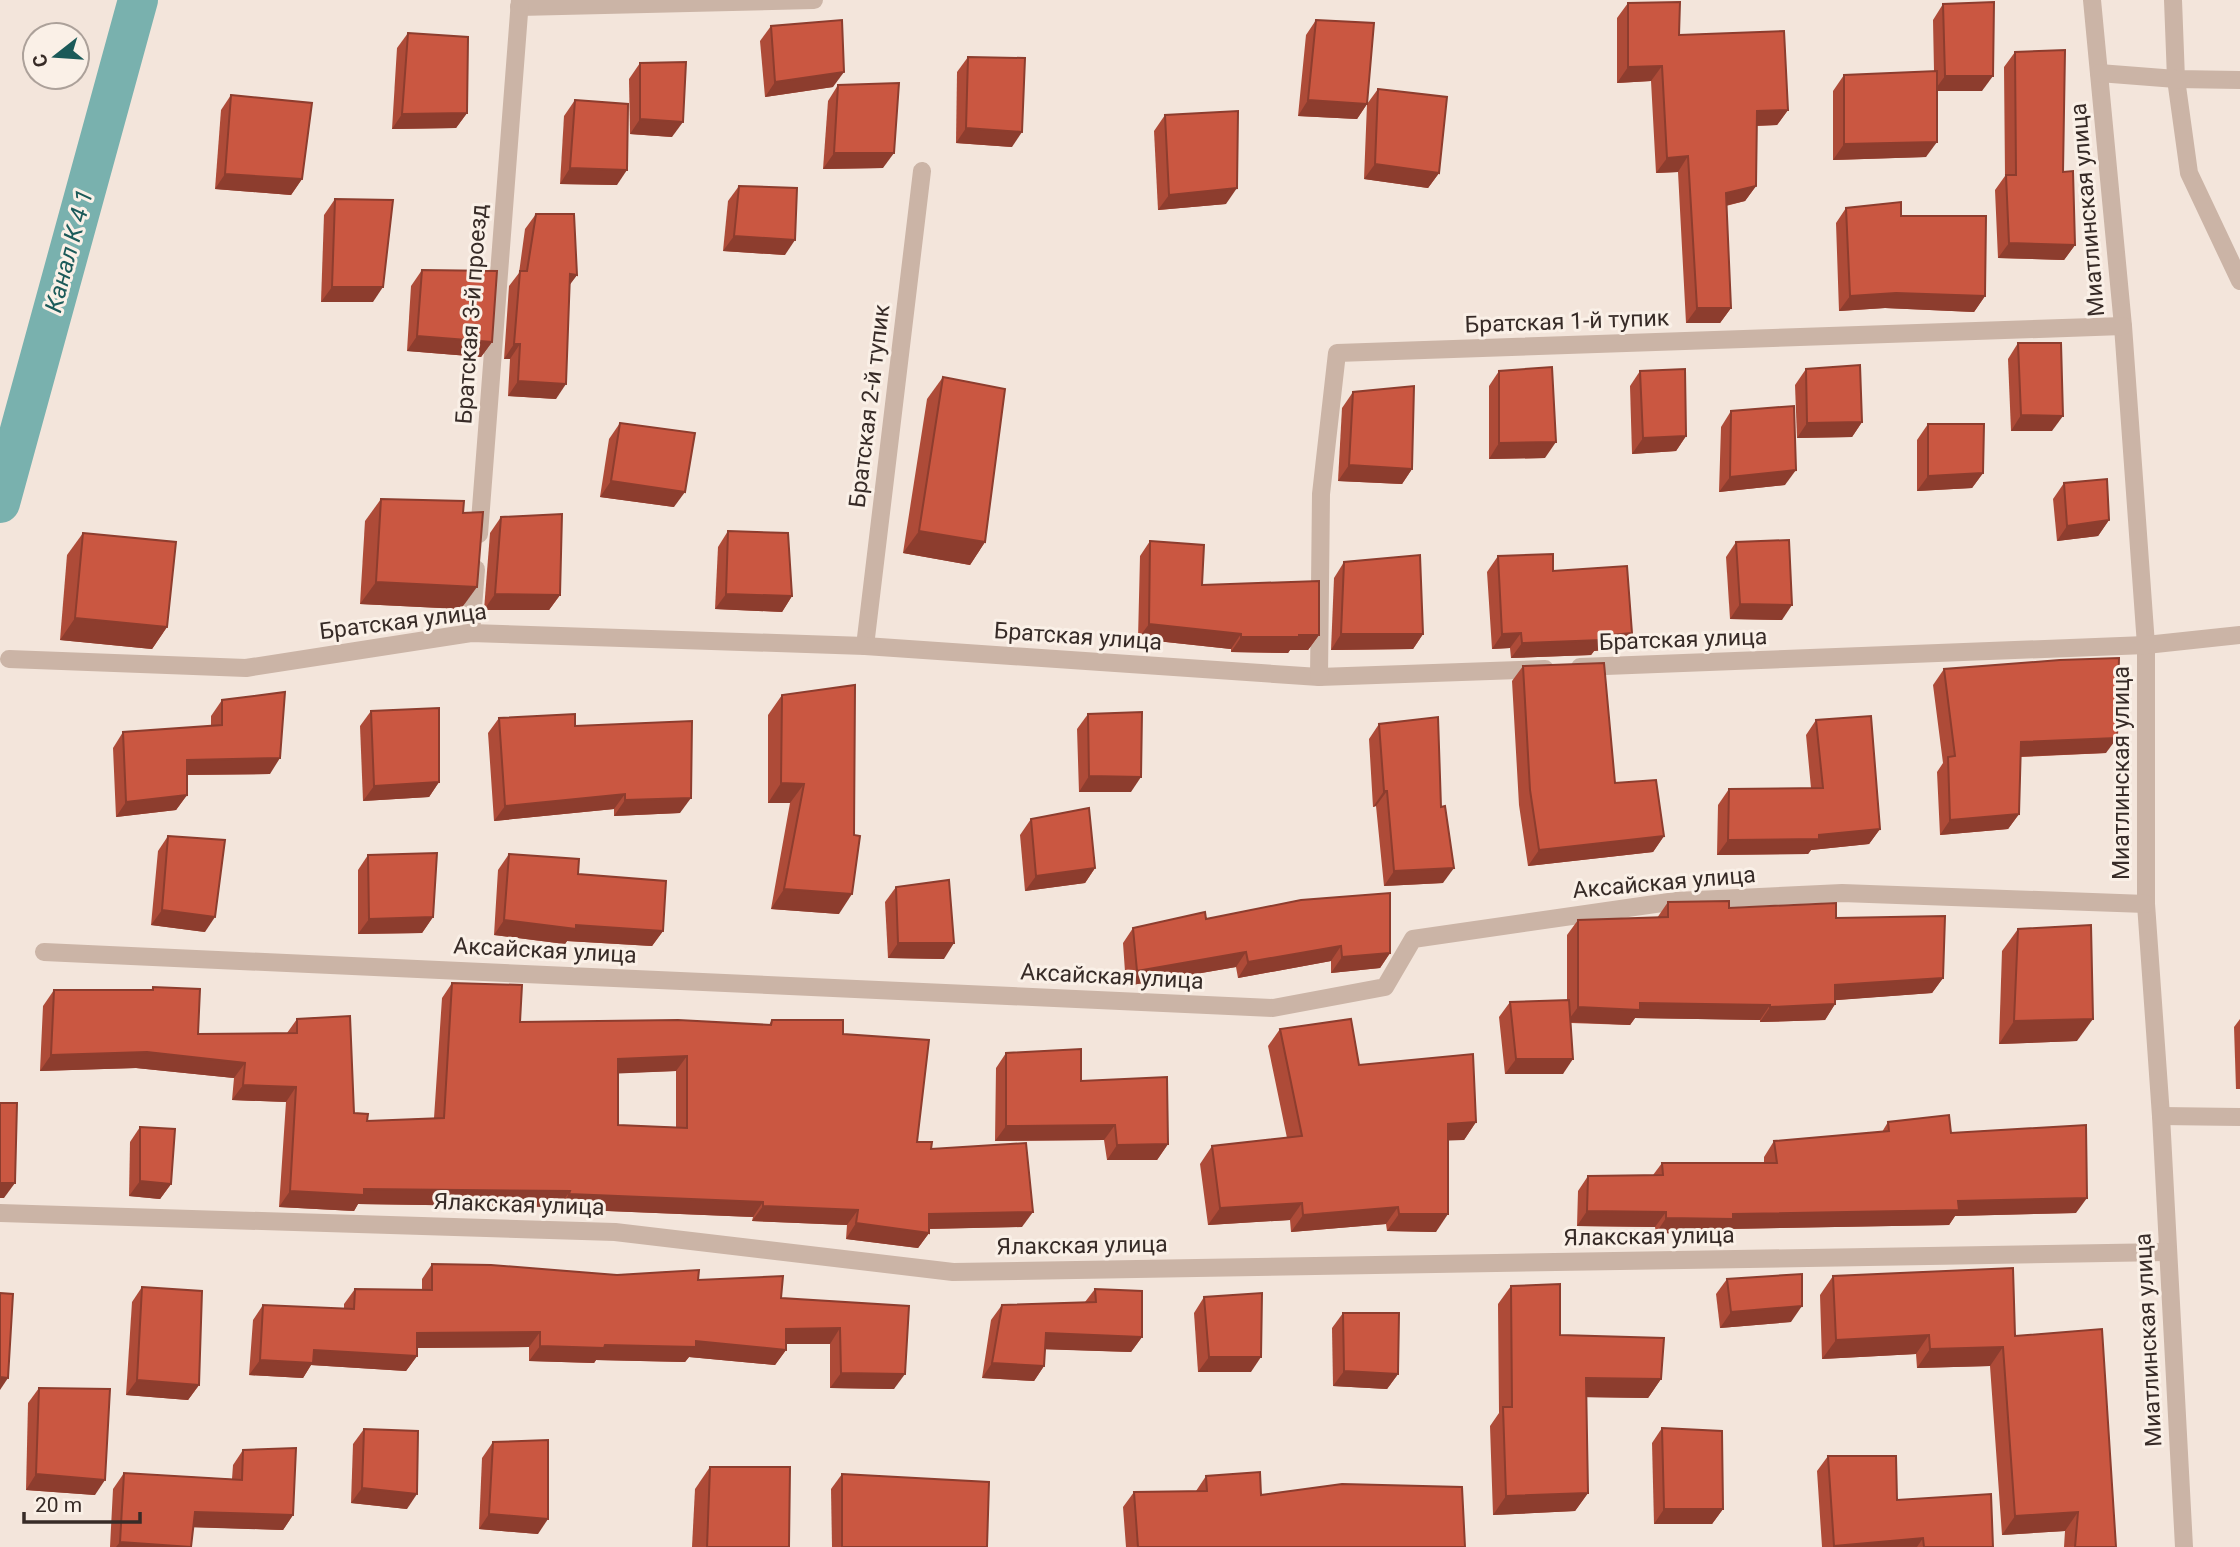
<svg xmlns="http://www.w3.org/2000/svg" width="2240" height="1547" font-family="Roboto,sans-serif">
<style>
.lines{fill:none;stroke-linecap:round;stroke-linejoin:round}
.canal{stroke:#79b1ae;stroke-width:40}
.minor{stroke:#cbb4a6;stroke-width:18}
.wall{fill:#ae4b38;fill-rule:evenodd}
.shaded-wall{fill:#8d3d2e}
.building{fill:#ca5741;stroke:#8d3d2e;stroke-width:2;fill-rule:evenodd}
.labels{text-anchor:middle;stroke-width:6;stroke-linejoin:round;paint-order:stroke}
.street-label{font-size:23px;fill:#372b27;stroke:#faf0e7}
.water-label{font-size:24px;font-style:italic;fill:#1b5a59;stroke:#faf0e7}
</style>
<rect width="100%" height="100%" fill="#f3e5db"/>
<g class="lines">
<!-- canal -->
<polyline class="canal" points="0,503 138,0"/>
<!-- minor -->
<g class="minor">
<polyline points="2092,0 2123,326 2146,645 2146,904 2161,1116 2184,1547"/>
<polyline points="2173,0 2176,79 2189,173 2240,281"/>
<polyline points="519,7 814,0"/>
<polyline points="2099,73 2176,79 2240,80"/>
<polyline points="479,534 520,0"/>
<polyline points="471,633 476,569"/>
<polyline points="865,646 922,171"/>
<polyline points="9,659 246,668 471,633 865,646 1319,677 1545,669"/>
<polyline points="1580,667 2146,645 2240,635"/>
<polyline points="1319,677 1321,494 1337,353 2123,326"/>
<polyline points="44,952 1273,1008 1385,987 1413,939 1676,901 1842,893 2146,904"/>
<polyline points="2161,1116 2240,1117"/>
<polyline points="0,1213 615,1232 953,1272 2167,1252"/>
</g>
</g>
<!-- wall -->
<g class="wall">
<polygon points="1628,3 1679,35 1788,110 1777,125 1757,126 1756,186 1745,201 1726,206 1731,308 1720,323 1686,323 1678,172 1656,173 1651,81 1617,83 1617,18"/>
<polygon points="1943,4 1982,91 1937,91 1926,157 1833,160 1833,91 1844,75 1934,71 1933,20"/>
<polygon points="1316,20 1367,104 1378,89 1439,173 1428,188 1364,179 1367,104 1357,119 1298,116 1306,35"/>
<polygon points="771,26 833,87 765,97 760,41"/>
<polygon points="408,33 467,113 456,128 392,129 397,48"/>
<polygon points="2015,52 2063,172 2075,245 2064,260 1998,258 1995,190 2005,176 2004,67"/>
<polygon points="968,57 1012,147 956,143 957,72"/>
<polygon points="640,63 672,137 630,134 629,79"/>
<polygon points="838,85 883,168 823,169 828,101"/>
<polygon points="231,95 302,179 291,195 215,189 221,110"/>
<polygon points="575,100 617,185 560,184 564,116"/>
<polygon points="1165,115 1226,204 1158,210 1154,131"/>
<polygon points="739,186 785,255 723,251 728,201"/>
<polygon points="335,199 373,302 321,302 324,215"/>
<polygon points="1846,208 1901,216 1985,296 1974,312 1885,308 1839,311 1836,223"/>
<polygon points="536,214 577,275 569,285 556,399 508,396 510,359 504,359 509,286 519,273 525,229"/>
<polygon points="422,270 492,342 481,357 407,351 411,286"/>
<polygon points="2018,343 2052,431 2011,431 2008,359"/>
<polygon points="1806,369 1862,422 1852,437 1797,438 1795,385"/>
<polygon points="1499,371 1545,458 1489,459 1489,386"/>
<polygon points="1640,371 1686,436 1676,451 1632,454 1630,386"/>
<polygon points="943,377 985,542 970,565 903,553 927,399"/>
<polygon points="1353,392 1412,469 1402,484 1338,481 1342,408"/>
<polygon points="1731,411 1785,485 1719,492 1721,427"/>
<polygon points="620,423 674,507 600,497 609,439"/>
<polygon points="1928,424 1983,473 1972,488 1917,491 1917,440"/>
<polygon points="2064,483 2109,520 2098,536 2057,541 2053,499"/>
<polygon points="381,499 463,513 461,609 360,604 365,521"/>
<polygon points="501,517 560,595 549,610 484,610 490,533"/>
<polygon points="728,531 792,596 782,612 715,609 718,547"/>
<polygon points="83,533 167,627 152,649 60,640 67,555"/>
<polygon points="1150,541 1202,585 1319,635 1308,650 1290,650 1288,653 1231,652 1231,649 1138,639 1140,556"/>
<polygon points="1736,542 1782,620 1730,619 1726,557"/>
<polygon points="1498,556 1553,571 1621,648 1594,651 1591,655 1511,658 1510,648 1492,649 1487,572"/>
<polygon points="1344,562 1423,634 1413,649 1331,650 1334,578"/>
<polygon points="1523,666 1615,783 1664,836 1653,852 1528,866 1519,805 1512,681"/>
<polygon points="1944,669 2106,753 2021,757 2019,814 2008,829 1940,835 1937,772 1943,763 1933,685"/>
<polygon points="782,695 839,914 771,909 790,803 768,803 768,715"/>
<polygon points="222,700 270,774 187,775 187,795 176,810 116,817 113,748 123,732 211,726 211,716"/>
<polygon points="371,711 439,782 429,797 363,801 360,726"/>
<polygon points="1088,714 1131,792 1079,792 1077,729"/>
<polygon points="499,718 575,726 680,813 614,816 614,809 494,821 488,733"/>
<polygon points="1816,720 1880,829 1869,844 1811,850 1808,854 1717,855 1718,805 1729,789 1811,788 1806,735"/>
<polygon points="1379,724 1443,883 1384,886 1376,806 1373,807 1369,739"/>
<polygon points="1031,819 1095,868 1085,883 1025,891 1020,835"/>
<polygon points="168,836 205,932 151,925 158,851"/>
<polygon points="509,854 578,874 663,931 652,946 567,941 565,944 494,935 498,870"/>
<polygon points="368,855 433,917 422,933 358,934 358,870"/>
<polygon points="896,887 944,959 888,958 885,902"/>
<polygon points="1668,902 1836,918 1943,978 1932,993 1835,1000 1835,1004 1825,1020 1760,1022 1760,1020 1635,1018 1630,1025 1571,1023 1563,1074 1505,1074 1499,1017 1510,1002 1567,1000 1567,935 1578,920 1657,918"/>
<polygon points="1206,919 1390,953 1380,968 1331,973 1331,961 1238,978 1236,967 1126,986 1123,943 1133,928"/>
<polygon points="2018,929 2077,1041 1999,1044 2002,951"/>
<path d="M452,983L520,1022L769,1025L772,1020L843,1034L917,1142L931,1149L1022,1227L929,1229V1233L918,1248L846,1239L847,1225L752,1221L753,1217L559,1209V1207L358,1204L354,1211L279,1207L286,1102L232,1100L234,1078L136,1068L40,1071L43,1006L54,990H151L153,987L198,1034L287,1033L297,1019L354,1113L367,1121L434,1118L442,998ZM676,1071V1127L618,1125V1073Z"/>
<polygon points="2240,1019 2240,1089 2236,1089 2234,1027"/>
<polygon points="1280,1029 1359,1065 1476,1122 1464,1140 1448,1140 1436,1232 1387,1231 1386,1224 1291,1232 1290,1220 1208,1225 1200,1164 1212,1146 1287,1138 1268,1046"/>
<polygon points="1006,1053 1081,1081 1168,1144 1157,1160 1107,1160 1104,1140 995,1141 996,1068"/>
<polygon points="1888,1122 1951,1133 2076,1213 1955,1216 1949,1225 1726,1229 1722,1234 1656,1233 1655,1227 1577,1226 1578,1191 1588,1176 1653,1175 1662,1163 1764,1163 1764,1157 1774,1141 1882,1132"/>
<polygon points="140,1127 171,1184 160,1199 129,1196 130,1142"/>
<polygon points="432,1264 698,1280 781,1298 909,1306 894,1389 830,1388 830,1344 786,1344 786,1350 775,1365 689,1357 685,1362 596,1360 594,1363 529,1361 529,1347 417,1348 417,1356 406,1371 311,1365 303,1378 249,1375 253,1320 263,1305 344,1309 344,1304 355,1289 422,1290 422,1279"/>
<polygon points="1833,1276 2015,1336 2116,1547 2064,1547 2065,1531 2002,1535 1990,1366 1917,1368 1916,1354 1822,1359 1820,1295"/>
<polygon points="1727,1279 1791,1322 1720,1328 1716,1294"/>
<polygon points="1511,1286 1560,1335 1661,1379 1648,1398 1586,1397 1588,1493 1575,1511 1493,1515 1490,1426 1499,1413 1498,1304"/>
<polygon points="142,1287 199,1385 188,1400 126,1395 132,1302"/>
<polygon points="1095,1289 1142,1337 1131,1352 1045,1349 1044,1366 1034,1381 982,1378 991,1320 1002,1305 1085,1302"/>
<polygon points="1204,1297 1251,1372 1198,1372 1194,1313"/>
<polygon points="1343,1313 1398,1374 1387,1389 1333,1386 1332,1328"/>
<polygon points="39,1388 95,1495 26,1490 28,1403"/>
<polygon points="1662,1428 1723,1509 1712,1524 1654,1524 1652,1443"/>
<polygon points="364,1429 407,1509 351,1503 353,1444"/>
<polygon points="493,1442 538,1534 479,1529 482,1458"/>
<polygon points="243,1450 293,1515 283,1530 193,1527 191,1547 110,1547 113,1489 124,1473 232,1479 233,1465"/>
<polygon points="1828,1456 1897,1500 1993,1547 1822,1547 1817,1471"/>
<polygon points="710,1467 789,1547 692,1547 695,1489"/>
<polygon points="842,1474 987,1547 832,1547 831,1489"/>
<polygon points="1206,1476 1261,1495 1465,1547 1126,1547 1123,1507 1134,1492 1196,1491"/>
</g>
<!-- shaded-wall -->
<g class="shaded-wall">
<polygon points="1662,66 1651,81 1617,83 1628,67"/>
<polygon points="844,72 833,87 765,97 775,82"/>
<polygon points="1945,76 1993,76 1982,91 1934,91"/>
<polygon points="1308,100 1367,104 1357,119 1298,116"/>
<polygon points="1788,110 1777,125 1747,126 1757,111"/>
<polygon points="467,113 456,128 392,129 402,114"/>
<polygon points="640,119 683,122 672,137 630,134"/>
<polygon points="966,128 1022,132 1012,147 956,143"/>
<polygon points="1937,142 1926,157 1833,160 1844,144"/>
<polygon points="834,153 894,153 883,168 823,169"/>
<polygon points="1688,156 1678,172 1656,173 1667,158"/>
<polygon points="1375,164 1439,173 1428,188 1364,179"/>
<polygon points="570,168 627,170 617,185 560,184"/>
<polygon points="225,174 302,179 291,195 215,189"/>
<polygon points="1756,186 1745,201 1715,208 1726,193"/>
<polygon points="1237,188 1226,204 1158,210 1169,195"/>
<polygon points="734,236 795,240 785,255 723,251"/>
<polygon points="2009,243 2075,245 2064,260 1998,258"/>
<polygon points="570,274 577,275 566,290"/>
<polygon points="332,287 383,287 373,302 321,302"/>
<polygon points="1896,293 1985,296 1974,312 1885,308 1839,311 1850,296"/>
<polygon points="1697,308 1731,308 1720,323 1686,323"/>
<polygon points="417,336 492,342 481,357 407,351"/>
<polygon points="514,344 520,344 510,359 504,359"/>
<polygon points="518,381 566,384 556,399 508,396"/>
<polygon points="2021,415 2063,416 2052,431 2011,431"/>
<polygon points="1862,422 1852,437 1797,438 1807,423"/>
<polygon points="1686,436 1676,451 1632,454 1643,438"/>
<polygon points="1556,442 1545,458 1489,459 1499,443"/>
<polygon points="1349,465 1412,469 1402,484 1338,481"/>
<polygon points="1796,470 1785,485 1719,492 1730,477"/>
<polygon points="1983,473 1972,488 1917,491 1928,476"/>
<polygon points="611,481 685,492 674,507 600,497"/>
<polygon points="2109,520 2098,536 2057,541 2067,526"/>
<polygon points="919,531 985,542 970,565 903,553"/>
<polygon points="376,582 477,587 461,609 360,604"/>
<polygon points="495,594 560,595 549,610 484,610"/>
<polygon points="726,594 792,596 782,612 715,609"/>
<polygon points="1740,604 1792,605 1782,620 1730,619"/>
<polygon points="75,618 167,627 152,649 60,640"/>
<polygon points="1149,624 1241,634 1231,649 1138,639"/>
<polygon points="1521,633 1510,648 1492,649 1502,634"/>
<polygon points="1632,633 1621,648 1594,651 1591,655 1511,658 1522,643"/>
<polygon points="1341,634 1423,634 1413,649 1331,650"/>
<polygon points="1319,635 1308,650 1290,650 1288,653 1231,652 1241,637"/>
<polygon points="2117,738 2106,753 2011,757 2021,742"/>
<polygon points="280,758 270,774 176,775 187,760"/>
<polygon points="1089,776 1141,777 1131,792 1079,792"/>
<polygon points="439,782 429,797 363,801 374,786"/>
<polygon points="781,783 804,784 790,803 768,803"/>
<polygon points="1384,791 1387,791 1376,806 1373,807"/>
<polygon points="625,794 614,809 494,821 505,806"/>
<polygon points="187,795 176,810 116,817 126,802"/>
<polygon points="691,798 680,813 614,816 625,800"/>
<polygon points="2019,814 2008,829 1940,835 1950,820"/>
<polygon points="1880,829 1869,844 1811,850 1808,854 1717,855 1728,840 1819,835"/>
<polygon points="1664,836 1653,852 1528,866 1539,850"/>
<polygon points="1095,868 1085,883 1025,891 1036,876"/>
<polygon points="1454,868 1443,883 1384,886 1394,871"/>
<polygon points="784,889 852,894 839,914 771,909"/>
<polygon points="162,910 215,917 205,932 151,925"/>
<polygon points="433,917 422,933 358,934 369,919"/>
<polygon points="504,920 576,925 663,931 652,946 567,941 565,944 494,935"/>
<polygon points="898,943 954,943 944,959 888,958"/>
<polygon points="1341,946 1331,961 1238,978 1248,962"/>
<polygon points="1246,952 1236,967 1126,986 1137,971"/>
<polygon points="1390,953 1380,968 1331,973 1342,957"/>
<polygon points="1943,978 1932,993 1825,1001 1835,985"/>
<polygon points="1640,1003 1770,1005 1760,1020 1635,1018 1630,1025 1567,1022 1578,1007"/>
<polygon points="1835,1004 1825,1020 1760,1022 1770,1007"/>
<polygon points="2093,1019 2077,1041 1999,1044 2014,1021"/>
<polygon points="147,1052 245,1063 234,1078 136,1068 40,1071 51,1055"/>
<polygon points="687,1056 676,1071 607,1074 618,1059"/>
<polygon points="1516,1059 1573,1059 1563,1074 1505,1074"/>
<polygon points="243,1085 296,1087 286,1102 232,1100"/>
<polygon points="1476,1122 1464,1140 1436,1141 1448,1124"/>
<polygon points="1115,1125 1104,1140 995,1141 1006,1126"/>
<polygon points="1168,1144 1157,1160 1107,1160 1117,1145"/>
<polygon points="140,1181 171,1184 160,1199 129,1196"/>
<polygon points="0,1183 15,1183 4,1198 0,1198"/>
<polygon points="364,1189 570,1191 559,1207 358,1204 354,1211 279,1207 290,1191"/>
<polygon points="569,1194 763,1202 753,1217 559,1209"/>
<polygon points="2087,1198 2076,1213 1955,1216 1949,1225 1726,1229 1722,1234 1656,1233 1666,1218 1958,1201"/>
<polygon points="1302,1203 1290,1220 1208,1225 1220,1208"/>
<polygon points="763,1206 858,1210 847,1225 752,1221"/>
<polygon points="1398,1207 1386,1224 1291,1232 1303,1215"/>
<polygon points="1587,1211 1666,1212 1655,1227 1577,1226"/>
<polygon points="1033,1212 1022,1227 919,1229 929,1214"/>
<polygon points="1399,1214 1448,1214 1436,1232 1387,1231"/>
<polygon points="856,1223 929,1233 918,1248 846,1239"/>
<polygon points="1802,1306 1791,1322 1720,1328 1731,1312"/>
<polygon points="840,1328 830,1344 775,1344 786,1329"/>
<polygon points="540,1332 529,1347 407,1348 417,1333"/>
<polygon points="1046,1333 1142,1337 1131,1352 1035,1349"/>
<polygon points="1929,1335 1916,1354 1822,1359 1836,1340"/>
<polygon points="696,1341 786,1350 775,1365 689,1357 685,1362 596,1360 594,1363 529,1361 540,1346"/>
<polygon points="2003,1347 1990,1366 1917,1368 1930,1349"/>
<polygon points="314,1350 417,1356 406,1371 311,1365 303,1378 249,1375 260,1360"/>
<polygon points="1209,1357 1261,1357 1251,1372 1198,1372"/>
<polygon points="992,1363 1044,1366 1034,1381 982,1378"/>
<polygon points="1344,1371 1398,1374 1387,1389 1333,1386"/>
<polygon points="841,1373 905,1374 894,1389 830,1388"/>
<polygon points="0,1377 8,1378 0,1390"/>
<polygon points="1586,1378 1661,1379 1648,1398 1573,1397"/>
<polygon points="137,1380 199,1385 188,1400 126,1395"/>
<polygon points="36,1474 105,1480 95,1495 26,1490"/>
<polygon points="362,1488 417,1494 407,1509 351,1503"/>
<polygon points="1588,1493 1575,1511 1493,1515 1506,1496"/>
<polygon points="1664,1509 1723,1509 1712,1524 1654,1524"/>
<polygon points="195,1512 293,1515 283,1530 184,1527"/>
<polygon points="2078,1512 2065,1531 2002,1535 2015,1516"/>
<polygon points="489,1514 548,1519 538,1534 479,1529"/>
<polygon points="1923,1538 1917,1547 1833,1547 1834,1546"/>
<polygon points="120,1542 184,1547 116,1547"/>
</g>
<!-- building -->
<g class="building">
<polygon points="1680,2 1679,35 1784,31 1788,110 1757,111 1756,186 1726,193 1731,308 1697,308 1688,156 1667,158 1662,66 1628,67 1628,3"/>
<polygon points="1994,2 1993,76 1945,76 1943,4"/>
<polygon points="842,20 844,72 775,82 771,26"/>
<polygon points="1316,20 1374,23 1367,104 1308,100"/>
<polygon points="408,33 468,37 467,113 402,114"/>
<polygon points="2065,50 2063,172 2073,171 2075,245 2009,243 2006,175 2016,175 2015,52"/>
<polygon points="968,57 1025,58 1022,132 966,128"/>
<polygon points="686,62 683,122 640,119 640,63"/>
<polygon points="1937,71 1937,142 1844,144 1844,75"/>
<polygon points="899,83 894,153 834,153 838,85"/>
<polygon points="1378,89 1447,97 1439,173 1375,164"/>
<polygon points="231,95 312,103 302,179 225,174"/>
<polygon points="575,100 628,104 627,170 570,168"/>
<polygon points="1238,111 1237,188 1169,195 1165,115"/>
<polygon points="739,186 797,188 795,240 734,236"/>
<polygon points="335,199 393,200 383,287 332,287"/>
<polygon points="1901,202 1901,216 1986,216 1985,296 1896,293 1850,296 1846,208"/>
<polygon points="536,214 574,214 577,275 570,274 566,384 518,381 520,344 514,344 520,271 527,271"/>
<polygon points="422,270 497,271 492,342 417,336"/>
<polygon points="2018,343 2061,343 2063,416 2021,415"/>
<polygon points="1860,365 1862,422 1807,423 1806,369"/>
<polygon points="1552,367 1556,442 1499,443 1499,371"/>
<polygon points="1685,369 1686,436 1643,438 1640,371"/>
<polygon points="943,377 1005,389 985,542 919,531"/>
<polygon points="1414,386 1412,469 1349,465 1353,392"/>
<polygon points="1794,406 1796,470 1730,477 1731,411"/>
<polygon points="620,423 695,433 685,492 611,481"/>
<polygon points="1928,424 1984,424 1983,473 1928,476"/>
<polygon points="2107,479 2109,520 2067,526 2064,483"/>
<polygon points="381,499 464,501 463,513 483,512 477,587 376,582"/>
<polygon points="562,514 560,595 495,594 501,517"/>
<polygon points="728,531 788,533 792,596 726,594"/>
<polygon points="83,533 176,542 167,627 75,618"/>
<polygon points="1789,540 1792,605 1740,604 1736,542"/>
<polygon points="1150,541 1204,545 1202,585 1319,581 1319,635 1299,635 1299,637 1241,637 1241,634 1149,624"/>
<polygon points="1553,554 1553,571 1627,566 1632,633 1601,636 1602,640 1522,643 1521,633 1502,634 1498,556"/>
<polygon points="1420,555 1423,634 1341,634 1344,562"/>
<polygon points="2119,658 2117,738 2021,742 2019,814 1950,820 1948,757 1955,756 1944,669 2060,660"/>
<polygon points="1604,663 1615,783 1656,780 1664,836 1539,850 1530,790 1523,666"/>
<polygon points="855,685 854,835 860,836 852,894 784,889 804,784 781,783 782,695"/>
<polygon points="285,692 280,758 187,760 187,795 126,802 123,732 222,725 222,700"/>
<polygon points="439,708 439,782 374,786 371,711"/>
<polygon points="1142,712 1141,777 1089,776 1088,714"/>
<polygon points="575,714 575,726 692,721 691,798 625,800 625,794 505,806 499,718"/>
<polygon points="1871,716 1880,829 1819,835 1819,839 1728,840 1729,789 1823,788 1816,720"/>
<polygon points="1438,717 1441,807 1445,806 1454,868 1394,871 1387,791 1384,791 1379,724"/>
<polygon points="1089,808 1095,868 1036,876 1031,819"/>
<polygon points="168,836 225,840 215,917 162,910"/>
<polygon points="437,853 433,917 369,919 368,855"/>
<polygon points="509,854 579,859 578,874 666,881 663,931 576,925 576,929 504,920"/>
<polygon points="949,880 954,943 898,943 896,887"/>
<polygon points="1390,893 1390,953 1342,957 1341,946 1248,962 1246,952 1137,971 1133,928 1205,912 1206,919 1301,900"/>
<polygon points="1729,901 1729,908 1836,903 1836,918 1945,916 1943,978 1835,985 1835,1004 1770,1007 1770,1005 1640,1003 1640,1010 1578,1007 1578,920 1668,917 1668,902"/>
<polygon points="2091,925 2093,1019 2014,1021 2018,929"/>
<path d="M452,983L522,985L520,1022L678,1020L771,1025L772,1020H843V1034L929,1040L917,1142H932L931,1149L1026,1143L1033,1212L929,1214V1233L856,1223L858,1210L763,1206V1202L569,1194L570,1191L364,1189V1195L290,1191L296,1087L243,1085L245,1063L147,1052L51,1055L54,990H153V987L200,989L198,1034L297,1033V1019L350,1016L354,1113L368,1114L367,1121L444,1118ZM687,1056V1128L618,1125V1059Z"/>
<polygon points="1569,1000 1573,1059 1516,1059 1510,1002"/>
<polygon points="1351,1019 1359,1065 1473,1054 1476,1122 1448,1124 1448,1214 1399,1214 1398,1207 1303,1215 1302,1203 1220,1208 1212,1146 1302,1136 1280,1029"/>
<polygon points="1081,1049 1081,1081 1167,1077 1168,1144 1117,1145 1115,1125 1006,1126 1006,1053"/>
<polygon points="0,1103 17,1103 15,1183 0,1183"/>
<polygon points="1949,1115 1951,1133 2086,1125 2087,1198 1958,1201 1959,1210 1733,1214 1733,1219 1666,1218 1666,1212 1587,1211 1588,1176 1663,1175 1662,1163 1777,1163 1774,1141 1889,1131 1888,1122"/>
<polygon points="140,1127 175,1129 171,1184 140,1181"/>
<polygon points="432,1264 491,1265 617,1275 699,1270 698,1280 783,1276 781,1298 909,1306 905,1374 841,1373 840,1328 786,1329 786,1350 696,1341 696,1347 605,1345 604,1348 540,1346 540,1332 417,1333 417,1356 314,1350 313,1363 260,1360 263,1305 354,1309 355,1289 432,1290"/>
<polygon points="2013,1268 2015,1336 2102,1329 2116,1547 2075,1547 2078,1512 2015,1516 2003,1347 1930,1349 1929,1335 1836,1340 1833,1276"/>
<polygon points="1802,1274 1802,1306 1731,1312 1727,1279"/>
<polygon points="1560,1284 1560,1335 1664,1338 1661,1379 1586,1378 1588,1493 1506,1496 1503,1407 1512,1407 1511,1286"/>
<polygon points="142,1287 202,1291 199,1385 137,1380"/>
<polygon points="1095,1289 1142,1291 1142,1337 1046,1333 1044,1366 992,1363 1002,1305 1096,1302"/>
<polygon points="0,1293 13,1294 8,1378 0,1377"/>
<polygon points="1262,1293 1261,1357 1209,1357 1204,1297"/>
<polygon points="1343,1313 1399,1313 1398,1374 1344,1371"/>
<polygon points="39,1388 110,1389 105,1480 36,1474"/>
<polygon points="1662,1428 1722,1431 1723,1509 1664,1509"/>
<polygon points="364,1429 418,1431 417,1494 362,1488"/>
<polygon points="548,1440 548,1519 489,1514 493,1442"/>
<polygon points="296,1448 293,1515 195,1512 191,1547 120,1542 124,1473 242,1480 243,1450"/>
<polygon points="1828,1456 1896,1456 1897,1500 1991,1494 1993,1547 1924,1547 1923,1538 1834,1546"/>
<polygon points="710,1467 790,1467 789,1547 707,1547"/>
<polygon points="1260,1472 1261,1495 1342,1484 1462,1487 1465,1547 1138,1547 1134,1492 1207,1491 1206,1476"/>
<polygon points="842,1474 989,1482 987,1547 842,1547"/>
</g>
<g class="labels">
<!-- street labels -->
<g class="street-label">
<text transform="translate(2087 210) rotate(-95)" y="8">Миатлинская улица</text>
<text transform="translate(471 314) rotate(-86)" y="8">Братская 3-й проезд</text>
<text transform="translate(1567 321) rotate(-2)" y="8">Братская 1-й тупик</text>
<text transform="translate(869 406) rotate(-83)" y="8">Братская 2-й тупик</text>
<text transform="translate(403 621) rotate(-7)" y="8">Братская улица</text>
<text transform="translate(1078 636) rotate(4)" y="8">Братская улица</text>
<text transform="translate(1683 639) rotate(-2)" y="8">Братская улица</text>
<text transform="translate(2121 773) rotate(-90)" y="8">Миатлинская улица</text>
<text transform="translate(1664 882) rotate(-5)" y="8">Аксайская улица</text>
<text transform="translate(545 950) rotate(3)" y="8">Аксайская улица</text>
<text transform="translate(1112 976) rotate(3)" y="8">Аксайская улица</text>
<text transform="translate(519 1204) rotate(2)" y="8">Ялакская улица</text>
<text transform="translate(1649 1236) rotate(-1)" y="8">Ялакская улица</text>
<text transform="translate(1082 1245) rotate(-1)" y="8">Ялакская улица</text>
<text transform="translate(2148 1340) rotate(-93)" y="8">Миатлинская улица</text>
</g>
<!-- water labels -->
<g class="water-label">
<text transform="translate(69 251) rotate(-75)" y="8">Канал К 4 1</text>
</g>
</g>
<!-- north arrow -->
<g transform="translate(56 56) rotate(253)"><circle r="33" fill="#faf0e7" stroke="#aca19a" stroke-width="2"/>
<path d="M0-5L12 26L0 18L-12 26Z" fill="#1b5a59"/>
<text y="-10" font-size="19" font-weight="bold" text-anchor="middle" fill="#372b27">С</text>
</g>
<!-- scale -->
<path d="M24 1512v10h116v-10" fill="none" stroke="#372b27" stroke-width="3.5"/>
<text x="35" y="1512" font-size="21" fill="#372b27" stroke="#faf0e7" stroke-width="5" paint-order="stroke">20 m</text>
</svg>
